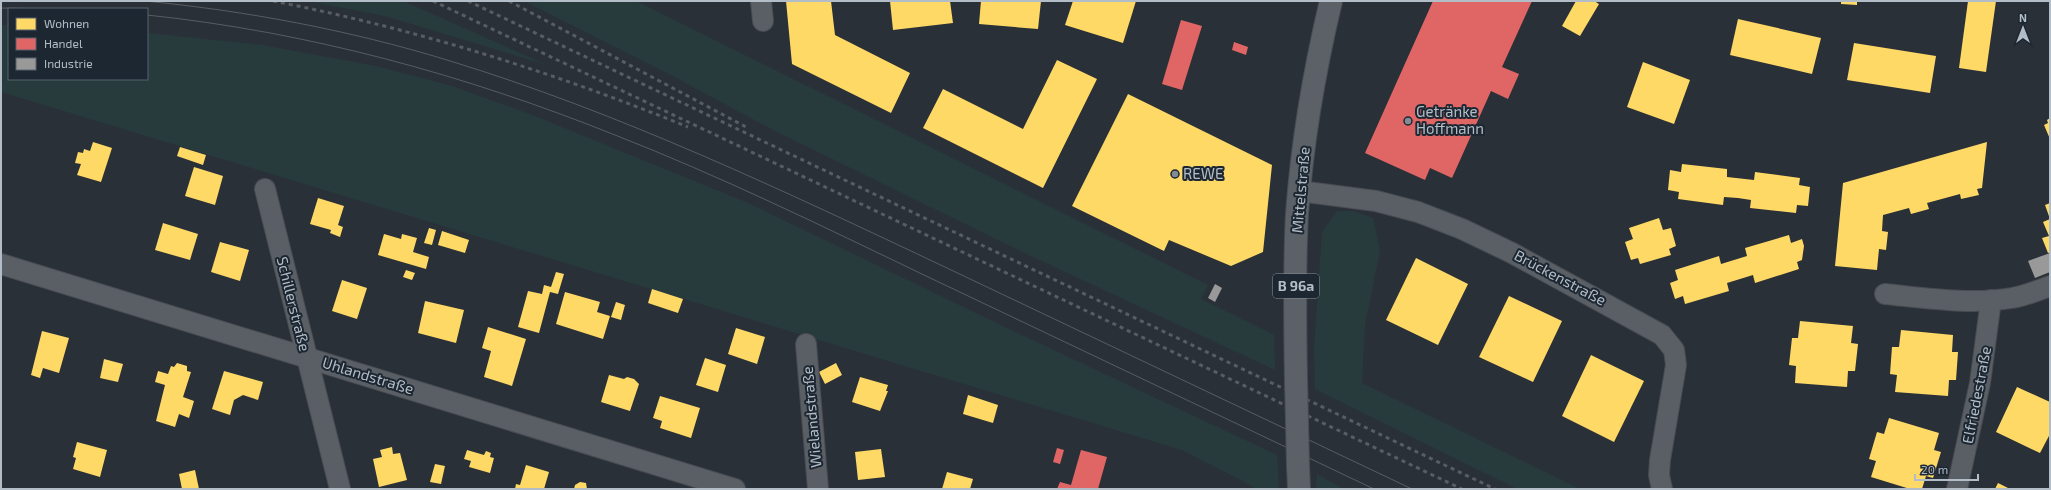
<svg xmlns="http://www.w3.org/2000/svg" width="2051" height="490" font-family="'Exo 2',sans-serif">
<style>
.green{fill:#273b3d}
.homes{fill:#ffd966}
.shops{fill:#e06666}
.industry{fill:#999}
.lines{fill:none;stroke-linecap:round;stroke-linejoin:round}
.street-casing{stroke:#484c52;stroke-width:22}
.primary-casing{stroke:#474d54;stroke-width:24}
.street{stroke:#5a5e65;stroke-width:20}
.primary{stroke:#5c6167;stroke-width:22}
.tram{stroke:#585d63;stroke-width:1}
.rail{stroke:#585d63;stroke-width:3;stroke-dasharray:4 4;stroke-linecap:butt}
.primary-bridge-casing{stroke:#474d54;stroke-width:24;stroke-linecap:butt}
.primary-bridge{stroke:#5c6167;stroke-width:22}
.poi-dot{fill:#838c95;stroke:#1d2732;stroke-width:1.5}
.labels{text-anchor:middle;stroke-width:4;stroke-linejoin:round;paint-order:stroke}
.shield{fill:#1d2732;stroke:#86909b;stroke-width:1}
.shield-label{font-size:14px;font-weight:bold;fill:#b3bdc8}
.poi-label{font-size:15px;fill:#b3bdc8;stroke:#1d2732;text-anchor:start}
.street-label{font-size:15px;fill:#b3bdc8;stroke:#1d2732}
</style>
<rect width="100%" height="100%" fill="#2a3037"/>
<!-- green -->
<g class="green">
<polygon points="307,1 403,1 547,65 385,16"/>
<polygon points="524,1 636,1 1208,285 1201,299 1274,335 1275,370 1029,255 773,130 671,75"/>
<polygon points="1,25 9,25 9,79 147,79 147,33 262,45 376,66 452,86 535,116 748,203 1009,329 1277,455 1279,489 1253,489 1252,486 1182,450 1,92"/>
<polygon points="1337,211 1353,211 1373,218 1380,250 1365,325 1362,383 1580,489 1517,489 1315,389 1314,349 1322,232"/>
<polygon points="1317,474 1343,489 1316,489"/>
</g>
<!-- homes -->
<g class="homes">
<polygon points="786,1 831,1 835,35 910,73 891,113 792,64"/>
<polygon points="890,1 950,1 953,23 893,30"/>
<polygon points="981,1 1041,1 1038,29 979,24"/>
<polygon points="1073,1 1136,1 1123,43 1065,25"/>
<polygon points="1576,1 1594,1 1599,4 1580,36 1562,26"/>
<polygon points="1841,1 1857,1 1857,5 1841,4"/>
<polygon points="1968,1 1996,1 1986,72 1959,68"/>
<polygon points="1738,19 1821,38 1812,74 1730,55"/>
<polygon points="1854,43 1936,56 1930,93 1847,80"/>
<polygon points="1057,60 1097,79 1043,188 923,128 943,89 1023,129"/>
<polygon points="1643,62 1690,80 1674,124 1627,107"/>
<polygon points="1128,94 1272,165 1263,252 1231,266 1169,240 1164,251 1072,206"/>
<polygon points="2050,118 2050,139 2044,125 2048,123 2047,120"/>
<polygon points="93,142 112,148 101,182 77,175 81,164 75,163 78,152 83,153 84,149 90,151"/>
<polygon points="1987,142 1982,188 1977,189 1979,195 1961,199 1960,194 1927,203 1929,209 1911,214 1909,208 1883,215 1882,231 1888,232 1886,250 1879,249 1877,270 1835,266 1843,183"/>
<polygon points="180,147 206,155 203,165 177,156"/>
<polygon points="1682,164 1727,169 1727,177 1754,180 1755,172 1800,178 1799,185 1810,187 1808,206 1797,205 1796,213 1750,208 1751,200 1738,198 1724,197 1723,205 1678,199 1679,192 1668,190 1670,170 1681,172"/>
<polygon points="194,167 223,176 215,205 185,196"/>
<polygon points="318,198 344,206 338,225 343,227 340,237 330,233 331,230 310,224"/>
<polygon points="2050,203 2050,219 2045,205"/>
<polygon points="1659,218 1663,230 1671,228 1676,246 1669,249 1671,255 1640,264 1638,258 1631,260 1625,242 1633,239 1629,228"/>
<polygon points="2050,219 2050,252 2048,253 2042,238 2049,236 2043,222"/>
<polygon points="163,223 198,234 190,260 155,250"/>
<polygon points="429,228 436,230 432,245 424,243"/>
<polygon points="442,231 469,240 465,253 438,245"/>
<polygon points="384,234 401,239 402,234 417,238 413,252 429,257 426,269 378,255"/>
<polygon points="1789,235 1791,243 1802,239 1804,246 1802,260 1797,262 1799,269 1755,283 1753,275 1727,283 1729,291 1685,304 1683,296 1675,299 1670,283 1678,280 1675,270 1719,256 1721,264 1747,256 1745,248"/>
<polygon points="220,242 249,250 240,281 211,272"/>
<polygon points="1416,258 1468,284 1438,345 1386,320"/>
<polygon points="406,270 415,273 412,280 403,277"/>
<polygon points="556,272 564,274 558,294 550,292 539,333 518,327 528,291 542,294 544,285 551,287"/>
<polygon points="342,280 367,288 357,319 332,311"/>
<polygon points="652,289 683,299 678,313 648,303"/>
<polygon points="565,292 600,302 597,312 610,316 603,339 556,324"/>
<polygon points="1509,296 1562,321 1533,382 1479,357"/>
<polygon points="425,301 464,310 456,343 418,333"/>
<polygon points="616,302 625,305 621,320 611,317"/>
<polygon points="1800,321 1853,326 1851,343 1858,344 1855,371 1848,371 1847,387 1795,383 1796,366 1789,365 1792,338 1798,338"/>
<polygon points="488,327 526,339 512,386 484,377 491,351 482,348"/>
<polygon points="736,328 765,337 757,364 728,354"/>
<polygon points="1901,330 1953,335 1952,352 1958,352 1956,380 1949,380 1948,396 1895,392 1897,375 1890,374 1892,347 1899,347"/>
<polygon points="42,331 69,338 59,373 43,368 40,378 31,375"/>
<polygon points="1591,355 1644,381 1614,442 1562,416"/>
<polygon points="705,358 726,365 718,392 696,385"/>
<polygon points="104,359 123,364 118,382 100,378"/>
<polygon points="177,363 187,366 187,371 191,372 183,397 194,401 189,418 179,414 175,427 156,421 165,385 155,382 158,371 168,374 171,366 174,367"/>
<polygon points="836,363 842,375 825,384 819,372"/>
<polygon points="224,371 263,382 258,400 243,395 234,400 230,415 212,409"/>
<polygon points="609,375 624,379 627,377 634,379 639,384 630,411 601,402"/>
<polygon points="860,377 888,385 886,391 888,391 880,411 852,402"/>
<polygon points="2017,387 2050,402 2050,434 2040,453 1996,432"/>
<polygon points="968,395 998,405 993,423 963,414"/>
<polygon points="660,396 700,408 691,438 660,428 662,421 653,418"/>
<polygon points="1889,418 1939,433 1934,450 1941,452 1933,478 1926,476 1922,489 1910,489 1871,477 1876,461 1869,459 1877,432 1884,434"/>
<polygon points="77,442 107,450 100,477 73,469 76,458 73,457"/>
<polygon points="392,447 393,454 400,453 407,480 379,487 373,459 382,457 380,450"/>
<polygon points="881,449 885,477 858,480 855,452"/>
<polygon points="467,450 484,455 486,451 491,453 490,457 494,458 490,473 469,467 471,461 464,459"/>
<polygon points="435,464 445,466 441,484 430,482"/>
<polygon points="526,465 549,472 544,489 515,489 516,484 520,485"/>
<polygon points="195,470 199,489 182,489 179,474"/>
<polygon points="947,472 973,479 970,489 942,489"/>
<polygon points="580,482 586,483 587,489 574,489 575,485"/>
<polygon points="1998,483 2010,489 1995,489"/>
</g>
<!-- shops -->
<g class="shops">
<polygon points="1433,1 1532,1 1502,67 1519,74 1508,99 1491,91 1452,178 1430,168 1425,180 1365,153"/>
<polygon points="1181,20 1202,26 1182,90 1162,84"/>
<polygon points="1234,42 1248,47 1246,55 1232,50"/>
<polygon points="1057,448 1064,450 1060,464 1053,462"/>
<polygon points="1081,450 1107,457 1098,489 1057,489 1060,482 1071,485"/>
</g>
<!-- industry -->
<g class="industry">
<polygon points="2050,253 2050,272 2035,278 2028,261"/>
<polygon points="1215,284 1222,288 1215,302 1208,298"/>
</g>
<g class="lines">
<defs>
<g id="street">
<polyline points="761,1 763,21"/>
<polyline points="265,189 340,489"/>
<polyline points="1299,191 1376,201 1418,212 1462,229 1512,253 1662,335 1674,350 1676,365 1660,460 1659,475 1662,489"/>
<polyline points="1,264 735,489"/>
<path d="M1885,294C1926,298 1970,305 2012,298C2025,296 2037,291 2050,286"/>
<polyline points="806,344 818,489"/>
<polyline points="1957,489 1980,383 1991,300"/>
</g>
<g id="primary">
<path d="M1296,380C1295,325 1294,269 1297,214C1302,145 1315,68 1331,1"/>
<polyline points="1298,465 1299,489"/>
</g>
</defs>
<!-- street casing -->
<use href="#street" class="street-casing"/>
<!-- primary casing -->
<use href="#primary" class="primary-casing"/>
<!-- street -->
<use href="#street" class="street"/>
<!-- primary -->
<use href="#primary" class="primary"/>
<!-- tram -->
<g class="tram">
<path d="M145,1C247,11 349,30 447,60C621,113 784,191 947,268C1102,342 1257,415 1412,489"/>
<polyline points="1,8 50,9"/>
<path d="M147,15C309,32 465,75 615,135C720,176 822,226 924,275C1074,346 1224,418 1374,489"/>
</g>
<!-- rail -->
<g class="rail">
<path d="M273,1C416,29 553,72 688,127"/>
<polyline points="433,1 1462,489"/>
<polyline points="468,1 1495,489"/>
<polyline points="509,1 748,128"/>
</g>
<defs>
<polyline id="primary-bridge" points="1296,380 1298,465"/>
</defs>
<!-- primary-bridge casing -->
<use href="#primary-bridge" class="primary-bridge-casing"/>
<!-- primary-bridge -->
<use href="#primary-bridge" class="primary-bridge"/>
</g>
<!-- markers -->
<g class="poi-dot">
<circle cx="1408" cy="121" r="4"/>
<circle cx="1175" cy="174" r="4"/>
</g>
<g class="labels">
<!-- shield labels -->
<rect class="shield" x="1273" y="274" width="46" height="24" rx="3"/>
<g class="shield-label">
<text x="1296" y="291">B 96a</text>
</g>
<!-- poi labels -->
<g class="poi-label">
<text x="1416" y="117">Getränke<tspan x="1416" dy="17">Hoffmann</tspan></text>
<text x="1183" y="179">REWE</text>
</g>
<!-- street labels -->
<g class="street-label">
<text transform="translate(1301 190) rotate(-85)" y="5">Mittelstraße</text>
<text transform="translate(1560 278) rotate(28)" y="5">Brückenstraße</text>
<text transform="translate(293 304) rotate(76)" y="5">Schillerstraße</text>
<text transform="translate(368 376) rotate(17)" y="5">Uhlandstraße</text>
<text transform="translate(1977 395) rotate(-79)" y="5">Elfriedestraße</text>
<text transform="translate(812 417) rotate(-95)" y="5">Wielandstraße</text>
</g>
</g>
<!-- border -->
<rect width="2051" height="490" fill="none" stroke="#b3bdc8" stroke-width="4"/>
<!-- legend -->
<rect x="8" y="8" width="140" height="72" fill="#1d2732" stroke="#59636e"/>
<rect x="16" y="18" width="20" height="12" fill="#ffd966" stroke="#59636e"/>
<text x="44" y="28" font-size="12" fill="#b3bdc8">Wohnen</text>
<rect x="16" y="38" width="20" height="12" fill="#e06666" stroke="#59636e"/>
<text x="44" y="48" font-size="12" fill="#b3bdc8">Handel</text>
<rect x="16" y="58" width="20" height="12" fill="#999999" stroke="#59636e"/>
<text x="44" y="68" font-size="12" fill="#b3bdc8">Industrie</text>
<!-- north arrow -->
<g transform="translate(2023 28)" stroke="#1d2732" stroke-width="3" paint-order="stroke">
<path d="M0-3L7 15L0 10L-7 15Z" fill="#b3bdc8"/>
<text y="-6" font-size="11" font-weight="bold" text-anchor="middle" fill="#b3bdc8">N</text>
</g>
<!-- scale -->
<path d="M1915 474v6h63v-6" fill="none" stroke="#b3bdc8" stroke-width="2"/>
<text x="1921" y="474" font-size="12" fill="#b3bdc8" stroke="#1d2732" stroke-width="3" paint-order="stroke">20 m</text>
</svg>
